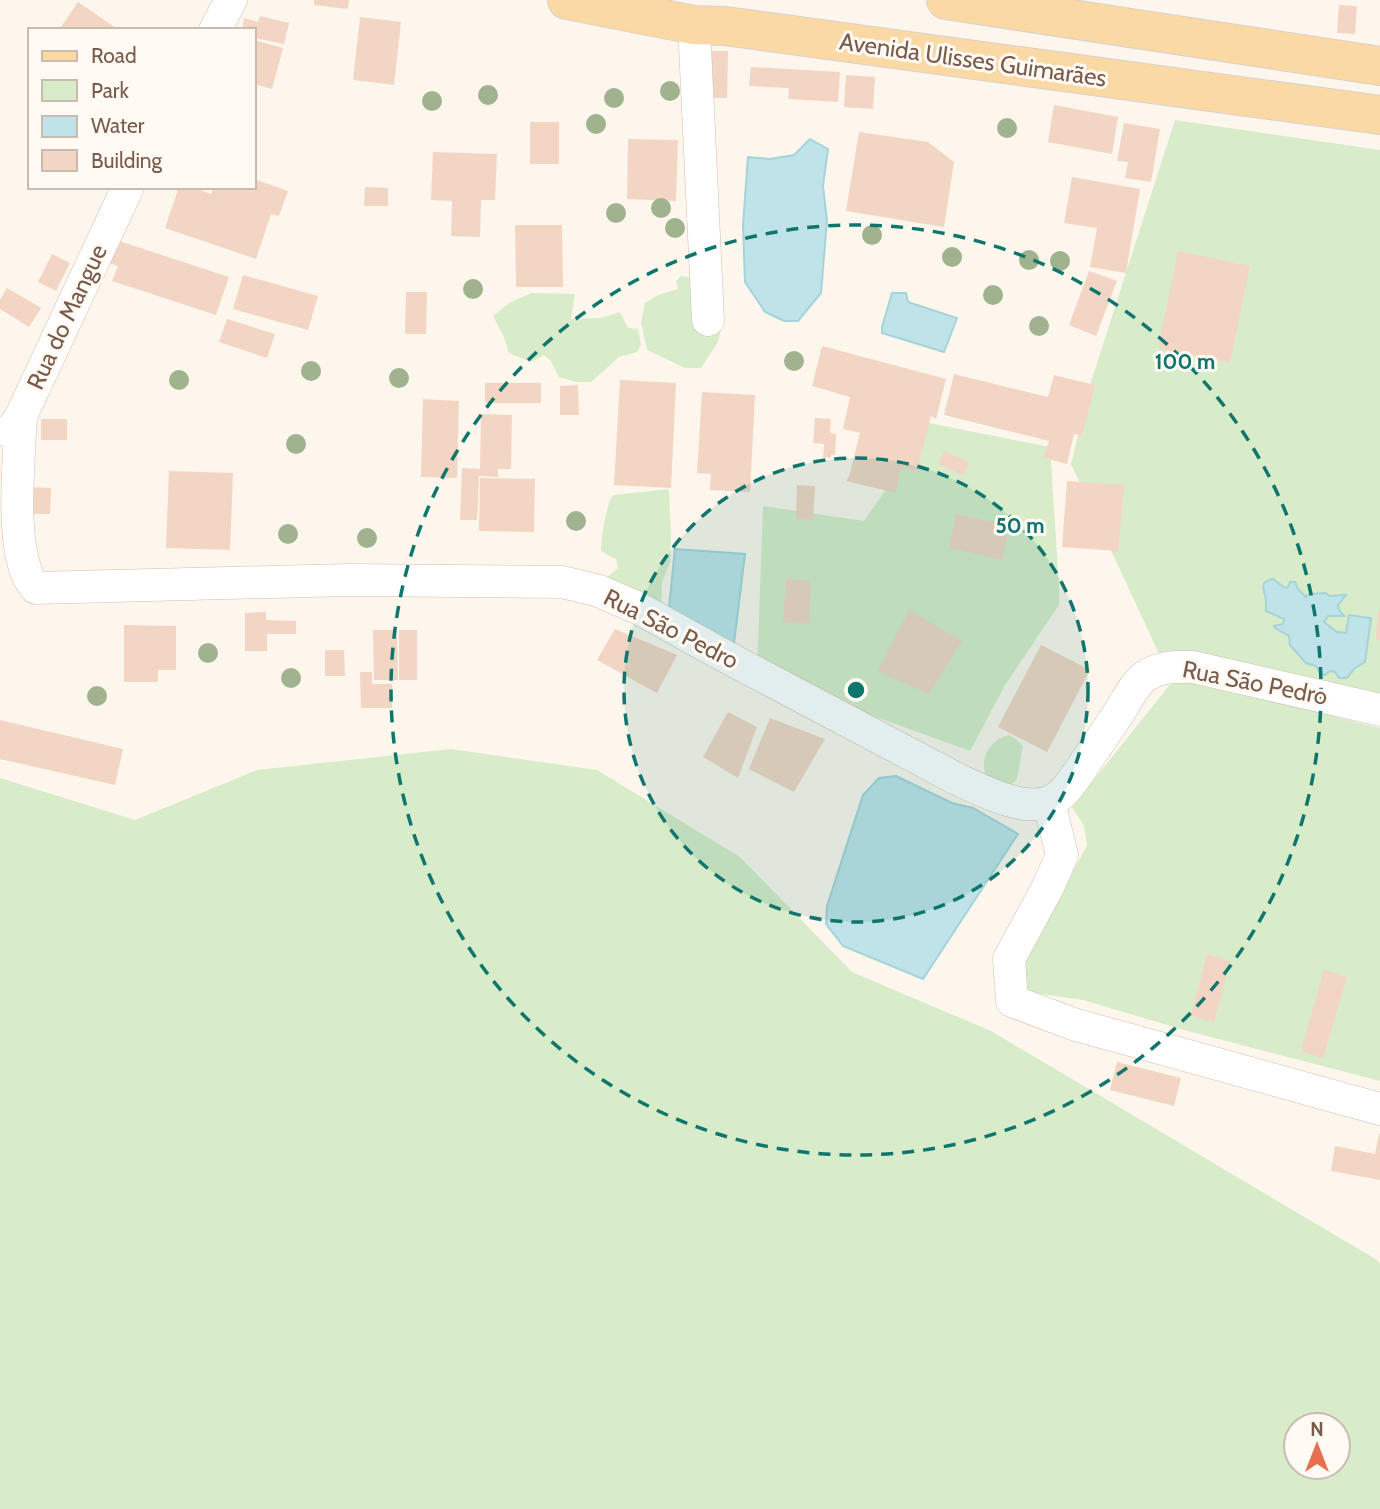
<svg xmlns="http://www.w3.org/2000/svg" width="1380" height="1509" font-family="Cabin,sans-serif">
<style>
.green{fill:#d8ecc9;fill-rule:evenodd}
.water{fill:#bfe3e8;stroke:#a5d3da;stroke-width:2}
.building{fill:#f3d5c3}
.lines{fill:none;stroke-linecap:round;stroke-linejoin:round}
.minor-casing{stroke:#d1beb0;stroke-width:33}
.major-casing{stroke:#dad1cd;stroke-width:40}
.minor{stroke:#fff;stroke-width:32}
.major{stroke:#fbd9a5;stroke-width:38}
.tree{fill:#a0b28e}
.ring{fill:none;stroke:#0f766e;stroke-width:3.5;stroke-dasharray:12 9}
.labels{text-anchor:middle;stroke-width:6;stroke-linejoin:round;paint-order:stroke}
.street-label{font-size:24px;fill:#7a5c4d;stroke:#fffaf3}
.centre{fill:#0f766e;stroke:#fffaf3;stroke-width:3.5}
.ring-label{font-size:21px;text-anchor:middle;font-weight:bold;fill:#0f766e;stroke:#fffaf3;stroke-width:6;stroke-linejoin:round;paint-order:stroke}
</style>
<rect width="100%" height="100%" fill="#fdf6ec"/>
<!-- green -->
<g class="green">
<polygon points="1175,120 1380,150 1380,703 1160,656 1071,464 1091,382"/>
<polygon points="681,276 688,277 723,321 718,342 701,368 685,368 647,350 641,323 645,303 658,295 678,289 676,281"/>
<polygon points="531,293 575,294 571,319 601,318 620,312 628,328 638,329 641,345 637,352 619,357 591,382 576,382 559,377 551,361 544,355 531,362 509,353 504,337 493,316 509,303"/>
<polygon points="929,423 1050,447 1059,586 1059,605 1005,685 970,751 757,674 763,506 864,521 901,468"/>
<path d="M669,489L671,537L670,562L662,582L661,613L603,581L618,568L616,559L601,551C601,538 606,505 613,495Z"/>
<polygon points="1176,677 1380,728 1380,1081 1184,1030 1083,1000 1021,991 1005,953 1075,867 1087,846 1084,826 1072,807"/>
<path d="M1009,735L1016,739L1023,746L1017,779L1011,785L986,777C979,758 990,739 1009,735Z"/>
<path d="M451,749L597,770L740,857L852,972L991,1031L1377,1260L1380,1264V1509H0V778L135,820L257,770ZM1296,1425H1338V1467H1296Z"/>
</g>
<!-- water -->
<g class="water">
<polygon points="810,139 828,149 823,186 827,220 821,293 798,321 784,321 765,312 745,282 743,225 748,157 770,159 794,155"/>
<polygon points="892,293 906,293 908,302 957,318 944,352 882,333 882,327"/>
<polygon points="675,549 745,554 733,651 668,618"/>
<path d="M1273,579L1285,588L1288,587L1290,582H1295L1298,589L1306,597L1309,594L1326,593L1329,596L1346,595L1338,605L1339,610L1344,616H1328L1324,622L1337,632L1346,633L1349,615L1371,618L1365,662L1355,668L1347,678H1339L1335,672L1330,671L1325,675L1320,673L1316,666L1306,663L1290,645L1289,636L1275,628L1274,626L1283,624L1284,619L1266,611C1266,607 1266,603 1266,599C1264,589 1258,582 1273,579Z"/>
<polygon points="896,776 952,803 973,808 1018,834 923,979 843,946 826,924 827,906 863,795 879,778"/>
</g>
<!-- building -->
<g class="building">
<polygon points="314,0 349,0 348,9 314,5"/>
<polygon points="78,2 116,28 114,30 59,30"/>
<polygon points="1339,5 1357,6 1355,34 1337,33"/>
<polygon points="260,16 289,23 284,44 254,38 254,30 242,30 244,18 258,22"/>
<polygon points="360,17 401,22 394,85 353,80"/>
<polygon points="254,40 283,48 272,89 254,84"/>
<polygon points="710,51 728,51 727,98 710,98"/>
<polygon points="751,67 840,72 838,102 788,99 789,88 749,86"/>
<polygon points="846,75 875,77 873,109 844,107"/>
<polygon points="1054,105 1118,117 1112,154 1048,142"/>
<rect x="530" y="122" width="29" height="42"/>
<polygon points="1124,123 1160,129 1151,182 1125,178 1128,162 1117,161"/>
<polygon points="859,132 928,142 954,162 944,227 846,211"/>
<polygon points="628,139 678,140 676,201 627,199"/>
<polygon points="433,152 497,154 495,200 481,200 480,237 451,236 452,201 431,200"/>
<polygon points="1072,177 1140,189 1126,273 1090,267 1097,228 1064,223"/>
<polygon points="254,179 288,191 279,216 271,214 256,259 165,228 179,187 193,187 211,194 214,187 254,187"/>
<polygon points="365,187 388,188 388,206 364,206"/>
<polygon points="515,225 562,225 563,287 516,287"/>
<polygon points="110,238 229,277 216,315 112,281 118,266 103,261"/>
<polygon points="1178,251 1250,266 1230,363 1158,348"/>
<polygon points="52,254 70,263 56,291 38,282"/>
<polygon points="1089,271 1117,281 1096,336 1069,325"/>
<polygon points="243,275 318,296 308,330 233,309"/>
<polygon points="7,288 41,308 29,327 0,309 0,300"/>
<polygon points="406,292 427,292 426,334 405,334"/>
<polygon points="227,319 275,334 267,358 219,342"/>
<polygon points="822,346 946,379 936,419 931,416 917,471 901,468 896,493 846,481 849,477 860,433 843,429 850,397 812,386"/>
<polygon points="954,374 1048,397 1054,375 1095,385 1082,436 1074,434 1067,464 1044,458 1049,441 944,415"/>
<polygon points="620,380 676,383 671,488 614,485"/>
<rect x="485" y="383" width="56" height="20"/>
<polygon points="578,385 579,415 560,415 560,386"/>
<polygon points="702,392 755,395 750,492 710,490 711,474 697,473"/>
<polygon points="423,399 459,401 457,478 421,477"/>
<polygon points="481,414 512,415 511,469 498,469 498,477 479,476 477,520 460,520 462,468 480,469"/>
<polygon points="815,418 831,419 830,433 836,434 835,455 831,455 831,458 823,457 824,444 813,443"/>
<rect x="41" y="419" width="26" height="21"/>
<polygon points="944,451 969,462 963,475 938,464"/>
<polygon points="169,471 233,473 230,550 166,548"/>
<polygon points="480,478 535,479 534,532 479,531"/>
<polygon points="1067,481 1124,485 1118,551 1062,547"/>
<polygon points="797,485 815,486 813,520 796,519"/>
<polygon points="30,487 51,488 50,514 30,514"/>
<polygon points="956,514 1010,526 1002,560 949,548"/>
<polygon points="786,579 811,581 809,624 783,622"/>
<polygon points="909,610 962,641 929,694 878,671"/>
<polygon points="1378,610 1380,610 1380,640 1376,640"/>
<polygon points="266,612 266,620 296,621 296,634 267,634 267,651 245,651 245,613"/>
<polygon points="124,625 176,626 176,670 158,670 158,682 124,682"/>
<polygon points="615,629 677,655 657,693 597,660"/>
<polygon points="373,630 397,630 398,680 374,680"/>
<rect x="399" y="630" width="18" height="50"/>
<polygon points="1041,645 1090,670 1047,752 998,727"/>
<polygon points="325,650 344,650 345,676 325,676"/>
<polygon points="360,672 372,672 372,684 392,684 392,708 361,708"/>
<polygon points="728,712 757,727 738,778 703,757"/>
<polygon points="770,718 825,739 794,792 749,769"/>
<polygon points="0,720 123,749 115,785 0,759"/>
<polygon points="1207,954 1230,961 1214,1022 1191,1016"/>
<polygon points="1324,970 1347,977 1323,1058 1301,1051"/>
<polygon points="1117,1062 1181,1078 1174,1106 1110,1090"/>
<polygon points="1379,1134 1380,1134 1380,1180 1331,1171 1335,1146 1375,1154"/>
</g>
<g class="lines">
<defs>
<g id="minor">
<polyline points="694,25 708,320"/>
<polyline points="215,30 231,0"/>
<path d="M21,416C19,461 11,533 27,574C29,579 33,584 36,588L347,580L562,582L599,591L638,608L719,653L957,779C981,790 1023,812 1049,802C1063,796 1071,783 1079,772C1092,752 1105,734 1118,714C1124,705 1129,695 1135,687C1148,667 1172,666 1193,667L1380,710"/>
<polyline points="10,432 21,416 128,187"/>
<polyline points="1049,802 1062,855 1048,887 1009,959 1012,1001 1073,1024 1380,1109"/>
</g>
<g id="major">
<polyline points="567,0 694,25 725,26 1380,115"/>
<polyline points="946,0 1380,66"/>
</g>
</defs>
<!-- minor casing -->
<use href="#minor" class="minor-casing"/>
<!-- major casing -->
<use href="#major" class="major-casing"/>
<!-- minor -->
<use href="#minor" class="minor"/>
<!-- major -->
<use href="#major" class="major"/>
</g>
<!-- trees -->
<g class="tree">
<circle cx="670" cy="91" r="10"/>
<circle cx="488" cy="95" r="10"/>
<circle cx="614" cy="98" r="10"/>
<circle cx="432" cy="101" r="10"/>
<circle cx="596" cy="124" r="10"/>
<circle cx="1007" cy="128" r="10"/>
<circle cx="661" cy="208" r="10"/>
<circle cx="616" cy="213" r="10"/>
<circle cx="675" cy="228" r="10"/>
<circle cx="872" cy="235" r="10"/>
<circle cx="952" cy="257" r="10"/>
<circle cx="1029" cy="260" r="10"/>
<circle cx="1060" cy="261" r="10"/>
<circle cx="473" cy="289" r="10"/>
<circle cx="993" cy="295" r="10"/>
<circle cx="1039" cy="326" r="10"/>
<circle cx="794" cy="361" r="10"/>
<circle cx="311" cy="371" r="10"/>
<circle cx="399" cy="378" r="10"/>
<circle cx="179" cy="380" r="10"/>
<circle cx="296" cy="444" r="10"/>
<circle cx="576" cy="521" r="10"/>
<circle cx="288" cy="534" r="10"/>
<circle cx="367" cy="538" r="10"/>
<circle cx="208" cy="653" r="10"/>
<circle cx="291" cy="678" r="10"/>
<circle cx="97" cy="696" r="10"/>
</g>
<!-- distance rings -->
<circle cx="856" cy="690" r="232" fill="#0f766e" fill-opacity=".12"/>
<g class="ring">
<circle cx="856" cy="690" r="232"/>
<circle cx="856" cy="690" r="465"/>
</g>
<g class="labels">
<!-- street labels -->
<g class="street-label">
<text transform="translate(973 60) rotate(8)" y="8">Avenida Ulisses Guimarães</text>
<text transform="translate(67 317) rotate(-65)" y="8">Rua do Mangue</text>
<text transform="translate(671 629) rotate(27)" y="8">Rua São Pedro</text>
<text transform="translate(1255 683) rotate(11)" y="8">Rua São Pedro</text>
</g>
</g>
<circle cx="856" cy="690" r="10" class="centre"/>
<g class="ring-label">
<text x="1185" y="369">100 m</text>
<text x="1020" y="533">50 m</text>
</g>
<!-- legend -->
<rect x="28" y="28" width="228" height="161" fill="#fffaf3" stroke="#cabbb1" stroke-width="2"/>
<rect x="42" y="51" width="35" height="10" fill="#fbd9a5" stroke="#cabbb1" stroke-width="2"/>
<text x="91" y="63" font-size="21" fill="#7a5c4d">Road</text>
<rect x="42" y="80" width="35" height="21" fill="#d8ecc9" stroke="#cabbb1" stroke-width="2"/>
<text x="91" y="98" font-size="21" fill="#7a5c4d">Park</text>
<rect x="42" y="116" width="35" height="21" fill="#bfe3e8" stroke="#cabbb1" stroke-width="2"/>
<text x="91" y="133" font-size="21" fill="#7a5c4d">Water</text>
<rect x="42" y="150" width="35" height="21" fill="#f3d5c3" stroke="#cabbb1" stroke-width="2"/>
<text x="91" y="168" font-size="21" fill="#7a5c4d">Building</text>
<!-- north arrow -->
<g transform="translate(1317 1446)"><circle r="33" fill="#fffaf3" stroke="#cabbb1" stroke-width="2"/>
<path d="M0-5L12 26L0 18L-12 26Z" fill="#e76f51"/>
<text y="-10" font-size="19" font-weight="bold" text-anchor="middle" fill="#7a5c4d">N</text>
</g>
</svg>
